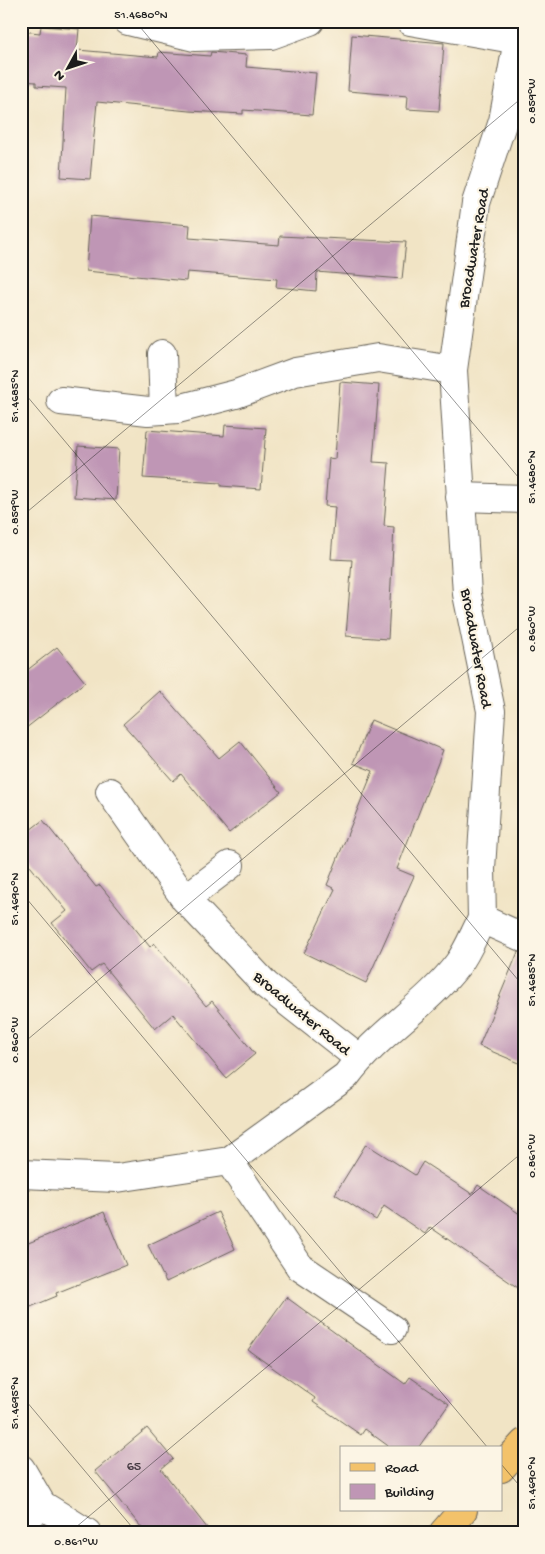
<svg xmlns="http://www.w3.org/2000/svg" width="545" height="1554" font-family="'Gochi Hand',sans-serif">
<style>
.building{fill:#bf96b5}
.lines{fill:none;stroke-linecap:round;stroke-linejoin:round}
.minor-casing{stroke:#676257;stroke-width:30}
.major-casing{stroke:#676257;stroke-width:30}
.minor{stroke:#fff;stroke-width:28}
.major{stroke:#f3c26a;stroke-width:28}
.ticks{fill:none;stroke:#1c1c1c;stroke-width:1;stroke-opacity:0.45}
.labels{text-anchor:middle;stroke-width:4.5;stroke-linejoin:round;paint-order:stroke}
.number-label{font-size:14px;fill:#453a42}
.street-label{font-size:16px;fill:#1c1c1c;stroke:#fcf5e5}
.neatline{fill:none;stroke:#1c1c1c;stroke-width:2}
.ticks-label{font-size:12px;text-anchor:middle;fill:#1c1c1c}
</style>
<rect width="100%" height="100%" fill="#fcf5e5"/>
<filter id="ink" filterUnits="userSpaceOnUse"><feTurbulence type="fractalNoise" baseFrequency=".02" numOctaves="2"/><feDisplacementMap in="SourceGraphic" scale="10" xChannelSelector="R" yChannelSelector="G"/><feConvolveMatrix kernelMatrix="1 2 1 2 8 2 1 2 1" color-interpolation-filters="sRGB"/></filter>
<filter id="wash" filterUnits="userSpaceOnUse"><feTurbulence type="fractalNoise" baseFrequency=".0096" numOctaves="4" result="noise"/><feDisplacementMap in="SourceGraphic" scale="20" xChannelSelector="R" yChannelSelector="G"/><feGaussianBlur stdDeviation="1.12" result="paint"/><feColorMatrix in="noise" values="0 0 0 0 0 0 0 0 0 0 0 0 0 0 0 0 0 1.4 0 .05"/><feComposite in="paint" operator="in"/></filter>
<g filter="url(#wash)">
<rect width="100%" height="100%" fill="#f1e4c5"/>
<g id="blocks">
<!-- building -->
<g class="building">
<polygon points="41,26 79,29 77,50 158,57 159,52 210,56 211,52 247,55 246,67 316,73 312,115 243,110 243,114 189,111 97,102 90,179 61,177 66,88 36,86 36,82 21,81 21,31 40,33"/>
<polygon points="352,35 444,43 439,111 407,109 408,96 348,91"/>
<polygon points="90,216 190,225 189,238 279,245 280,236 406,242 402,279 317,272 316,291 276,287 277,279 187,272 186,281 86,271"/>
<polygon points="340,382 379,385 373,462 389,463 384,526 394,527 388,639 346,636 352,560 331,559 335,507 325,506 329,458 335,459"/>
<polygon points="225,425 266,428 261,489 221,486 221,483 143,478 147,430 224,436"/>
<polygon points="78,446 119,449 116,500 74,497"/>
<polygon points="57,647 85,682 21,732 21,675"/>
<polygon points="160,691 219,758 240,741 281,792 229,833 181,774 173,781 123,724"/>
<polygon points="371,720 443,750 397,869 414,876 366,983 304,953 335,889 327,885 373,771 353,763"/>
<polygon points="43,820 96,887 100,885 150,947 154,943 206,1006 212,1001 255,1054 226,1078 173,1014 155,1029 102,964 91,972 52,923 67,911 21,855 21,837"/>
<polygon points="518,952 524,953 524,1065 479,1046"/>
<polygon points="366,1144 415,1175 423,1162 472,1194 478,1185 524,1217 524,1292 430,1227 425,1234 384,1206 376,1220 335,1194"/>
<polygon points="104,1212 126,1265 56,1293 57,1296 21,1311 21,1246"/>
<polygon points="218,1212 235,1249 166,1282 148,1245"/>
<polygon points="286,1297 405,1384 410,1377 449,1404 418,1448 391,1448 365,1429 361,1435 313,1402 315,1398 248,1350"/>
<polygon points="147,1428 173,1459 161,1469 211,1533 146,1533 95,1471"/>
</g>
</g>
</g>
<g filter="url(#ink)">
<use href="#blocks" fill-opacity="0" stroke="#676257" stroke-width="1"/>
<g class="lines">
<defs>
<g id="minor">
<polyline points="128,21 194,37 271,35 310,21"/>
<polyline points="410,21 524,41"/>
<polyline points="162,354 164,410"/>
<polyline points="61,401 148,411 178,409 236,394 295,372 378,358 453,370"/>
<polyline points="460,497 524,499"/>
<polyline points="110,792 185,899 266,985 359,1058"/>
<polyline points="185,899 230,865"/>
<polyline points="482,919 481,869 491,711 467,594 453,370 476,203 503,121 518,40"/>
<polyline points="229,1161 300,1267 392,1329"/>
<path d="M21,1174L117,1178L229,1161L346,1076C378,1033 426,1006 458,964C468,951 474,934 482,919L524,938"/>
<polyline points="21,1469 42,1505 87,1533"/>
<polyline points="21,1522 42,1505"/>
</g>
<g id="major">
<polyline points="501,1468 524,1443"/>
<polyline points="443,1533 463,1510"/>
</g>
</defs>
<!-- minor casing -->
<use href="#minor" class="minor-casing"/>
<!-- major casing -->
<use href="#major" class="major-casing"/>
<!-- minor -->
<use href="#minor" class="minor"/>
<!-- major -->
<use href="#major" class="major"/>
</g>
</g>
<!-- ticks -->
<path class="ticks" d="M135,21L524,484M21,389L524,987M21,517L524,96M21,892L488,1448M21,1045L524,623M21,1395L137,1533M501,1464L524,1491M69,1533L524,1151"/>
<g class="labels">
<!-- number labels -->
<g class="number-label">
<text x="134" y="1470">65</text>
</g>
<!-- street labels -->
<g class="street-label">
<text transform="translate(472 248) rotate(-80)" y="6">Broadwater Road</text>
<text transform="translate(478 648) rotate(80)" y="6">Broadwater Road</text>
<text transform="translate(303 1012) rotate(40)" y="6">Broadwater Road</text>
</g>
</g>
<!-- margin -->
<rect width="545" height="1554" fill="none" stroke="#fcf5e5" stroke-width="55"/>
<!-- legend -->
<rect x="340" y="1446" width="162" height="65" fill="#fcf5e5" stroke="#a29e95"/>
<rect x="350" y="1463" width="25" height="8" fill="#f3c26a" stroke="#a29e95"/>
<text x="385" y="1472" font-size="15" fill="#1c1c1c">Road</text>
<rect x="350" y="1484" width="25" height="15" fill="#bf96b5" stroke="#a29e95"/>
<text x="385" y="1496" font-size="15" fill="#1c1c1c">Building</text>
<!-- north arrow -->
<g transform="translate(68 68) rotate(230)" stroke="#fcf5e5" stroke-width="4" paint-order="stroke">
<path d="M0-4L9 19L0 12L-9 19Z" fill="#1c1c1c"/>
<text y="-8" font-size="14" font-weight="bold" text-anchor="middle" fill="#1c1c1c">N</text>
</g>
<rect x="28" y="28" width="490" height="1498" class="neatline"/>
<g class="ticks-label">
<text x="141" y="18">51.4680°N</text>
<text transform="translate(531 101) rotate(-90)" y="4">0.859°W</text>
<text transform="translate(14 396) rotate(-90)" y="4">51.4685°N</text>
<text transform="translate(531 477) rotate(-90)" y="4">51.4680°N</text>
<text transform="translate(14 512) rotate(-90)" y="4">0.859°W</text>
<text transform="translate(531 629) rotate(-90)" y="4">0.860°W</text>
<text transform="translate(14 899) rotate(-90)" y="4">51.4690°N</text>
<text transform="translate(531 980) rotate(-90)" y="4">51.4685°N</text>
<text transform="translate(14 1040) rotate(-90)" y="4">0.860°W</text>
<text transform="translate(531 1156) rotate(-90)" y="4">0.861°W</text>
<text transform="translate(14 1403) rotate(-90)" y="4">51.4695°N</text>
<text transform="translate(531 1483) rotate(-90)" y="4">51.4690°N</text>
<text x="76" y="1545">0.861°W</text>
</g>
</svg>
